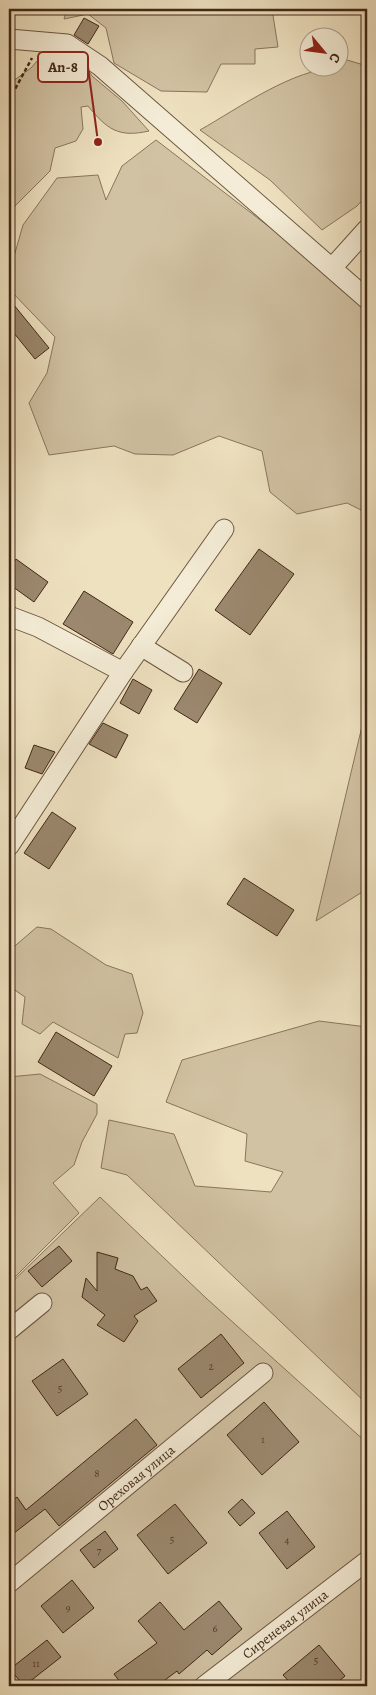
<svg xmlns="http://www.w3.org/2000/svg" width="376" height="1695" font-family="Alegreya,serif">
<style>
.green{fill:#d1c2a3;stroke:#89755c}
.building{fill:#9b886e;stroke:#412816}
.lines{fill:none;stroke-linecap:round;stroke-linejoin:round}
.minor-casing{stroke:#6c5640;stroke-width:21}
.path{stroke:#412816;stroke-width:2.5;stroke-dasharray:4 2.5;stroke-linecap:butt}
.minor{stroke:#f4ecd6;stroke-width:19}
.labels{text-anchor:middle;stroke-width:4;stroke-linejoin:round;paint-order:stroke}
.number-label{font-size:11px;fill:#58402c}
.street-label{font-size:14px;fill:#412816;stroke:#f4ecd6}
.leader{fill:none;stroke:#8f2418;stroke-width:2}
.callout-dot{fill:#8f2418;stroke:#f4ecd6;stroke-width:2}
.callout{fill:#f4ecd6;stroke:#8f2418;stroke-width:2}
.callout-label{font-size:15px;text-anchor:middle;font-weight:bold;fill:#412816}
</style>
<rect width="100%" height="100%" fill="#eee1c0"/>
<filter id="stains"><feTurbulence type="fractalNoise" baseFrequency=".004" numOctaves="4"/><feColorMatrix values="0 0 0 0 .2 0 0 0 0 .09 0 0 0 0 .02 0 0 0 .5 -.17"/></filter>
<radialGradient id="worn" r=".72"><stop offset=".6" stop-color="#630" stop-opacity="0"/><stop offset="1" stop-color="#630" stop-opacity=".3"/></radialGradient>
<!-- green -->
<g class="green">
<polygon points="67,9 272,9 278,47 255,49 255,64 221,64 207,92 161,91 114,63 106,28 88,14 64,19"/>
<path d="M59,51L81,59L92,76L122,101L149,131C118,138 107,129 88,106L81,107L83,129L76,141L55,148L50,171L9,212V84L31,68L44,53Z"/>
<path d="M347,60L367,66V195L357,206L322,230L270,180L200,130C239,108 294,68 338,68L339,62Z"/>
<polygon points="156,140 332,275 367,312 367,508 365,512 347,503 297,514 270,492 262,451 219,436 173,455 135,454 114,446 49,455 29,403 47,373 55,337 9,289 9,274 23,225 57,178 98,175 106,200 122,166"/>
<polygon points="367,705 367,889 316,921"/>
<polygon points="37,927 51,929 106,965 132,974 143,1013 137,1033 125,1034 118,1058 53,1022 40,1034 22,1024 25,997 9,986 9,951"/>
<polygon points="319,1021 367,1027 367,1404 127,1175 101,1168 109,1120 174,1134 195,1186 271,1192 283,1172 245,1161 247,1134 166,1102 182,1060"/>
<polygon points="40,1074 97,1104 97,1114 82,1142 74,1165 53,1183 79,1213 9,1283 9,1077"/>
<polygon points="100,1197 206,1298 367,1443 367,1686 9,1686 9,1285"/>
</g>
<!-- building -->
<g class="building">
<polygon points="84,18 99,26 88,44 74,35"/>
<polygon points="9,299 49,348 35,359 9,327"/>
<polygon points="259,549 294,574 250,635 215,610"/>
<polygon points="16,559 48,582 34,602 9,584 9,569"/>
<polygon points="84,591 133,622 113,654 63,624"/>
<polygon points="199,669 222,683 197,723 174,709"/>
<polygon points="133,679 152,690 139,714 120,703"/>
<polygon points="103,723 128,735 116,758 89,744"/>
<polygon points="34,745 55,752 42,774 25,768"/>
<polygon points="52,812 76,828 49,869 24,853"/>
<polygon points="244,878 294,910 277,936 227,904"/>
<polygon points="56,1032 112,1066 94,1096 38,1062"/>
<polygon points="59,1246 72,1261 42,1287 28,1271"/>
<polygon points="97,1252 118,1258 115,1269 133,1276 141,1290 147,1287 157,1301 134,1316 138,1321 124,1342 97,1325 105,1315 82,1297 86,1278 97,1291"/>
<polygon points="221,1334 244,1363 201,1398 178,1369"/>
<polygon points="63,1359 88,1394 57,1416 32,1381"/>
<polygon points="264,1402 299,1442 262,1475 227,1435"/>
<polygon points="136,1419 157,1445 59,1526 45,1509 9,1537 9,1503 17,1497 26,1510"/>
<polygon points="242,1499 255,1513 240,1526 228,1512"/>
<polygon points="175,1504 207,1543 168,1574 137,1535"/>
<polygon points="287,1511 315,1547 287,1569 259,1533"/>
<polygon points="105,1531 118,1549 94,1568 80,1550"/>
<polygon points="72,1580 94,1608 63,1633 41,1606"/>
<polygon points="219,1601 242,1629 212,1655 207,1650 179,1674 177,1671 157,1686 123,1686 114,1674 157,1643 138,1621 160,1602 184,1630"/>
<polygon points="47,1640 61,1657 24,1686 10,1669"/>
<polygon points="319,1645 345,1676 333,1686 293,1686 283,1675"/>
</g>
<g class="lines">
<defs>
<g id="minor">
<polyline points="9,39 67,44 100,66 367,299"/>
<polyline points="332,268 367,229"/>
<polyline points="9,616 38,627 123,672 9,846"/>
<polyline points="141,646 183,672"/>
<polyline points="123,672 224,529"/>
<polyline points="9,1330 42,1303"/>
<path id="s1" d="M9,1583L263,1373"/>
<path id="s2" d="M204,1686L367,1561"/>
</g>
</defs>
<!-- minor casing -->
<use href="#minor" class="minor-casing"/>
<!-- path -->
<polyline class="path" points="9,100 32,58"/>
<!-- minor -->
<use href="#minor" class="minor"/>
</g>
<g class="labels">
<!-- number labels -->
<g class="number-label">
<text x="211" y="1370">2</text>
<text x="60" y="1392">5</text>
<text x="263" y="1443">1</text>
<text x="97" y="1477">8</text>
<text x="172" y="1543">5</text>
<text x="287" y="1544">4</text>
<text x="99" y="1554">7</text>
<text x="68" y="1611">9</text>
<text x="215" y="1632">6</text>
<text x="316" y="1664">5</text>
<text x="36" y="1667">11</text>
</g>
<!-- street labels -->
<g class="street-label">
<text dy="5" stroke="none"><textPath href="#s1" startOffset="165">Ореховая улица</textPath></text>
<text dy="5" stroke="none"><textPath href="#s2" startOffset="102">Сиреневая улица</textPath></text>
</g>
</g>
<!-- callouts -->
<path class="leader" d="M98 142L88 67"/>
<circle class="callout-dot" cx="98" cy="142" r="5"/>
<rect class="callout" x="38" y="52" width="50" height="30" rx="5"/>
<g class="callout-label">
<text x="63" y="72">An-8</text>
</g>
<!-- margin -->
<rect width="376" height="1695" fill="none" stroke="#eee1c0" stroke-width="30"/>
<rect x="10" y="10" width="356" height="1675" fill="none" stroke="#412816" stroke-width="2.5"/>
<rect x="15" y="15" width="346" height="1665" fill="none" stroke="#412816"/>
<!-- north arrow -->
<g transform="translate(324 52) rotate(119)"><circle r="24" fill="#f4ecd6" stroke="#ac9e89"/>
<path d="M0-4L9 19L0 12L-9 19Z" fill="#8f2418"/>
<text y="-8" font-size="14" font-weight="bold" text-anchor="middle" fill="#412816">С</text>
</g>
<rect width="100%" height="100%" filter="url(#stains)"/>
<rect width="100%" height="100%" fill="url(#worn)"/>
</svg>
